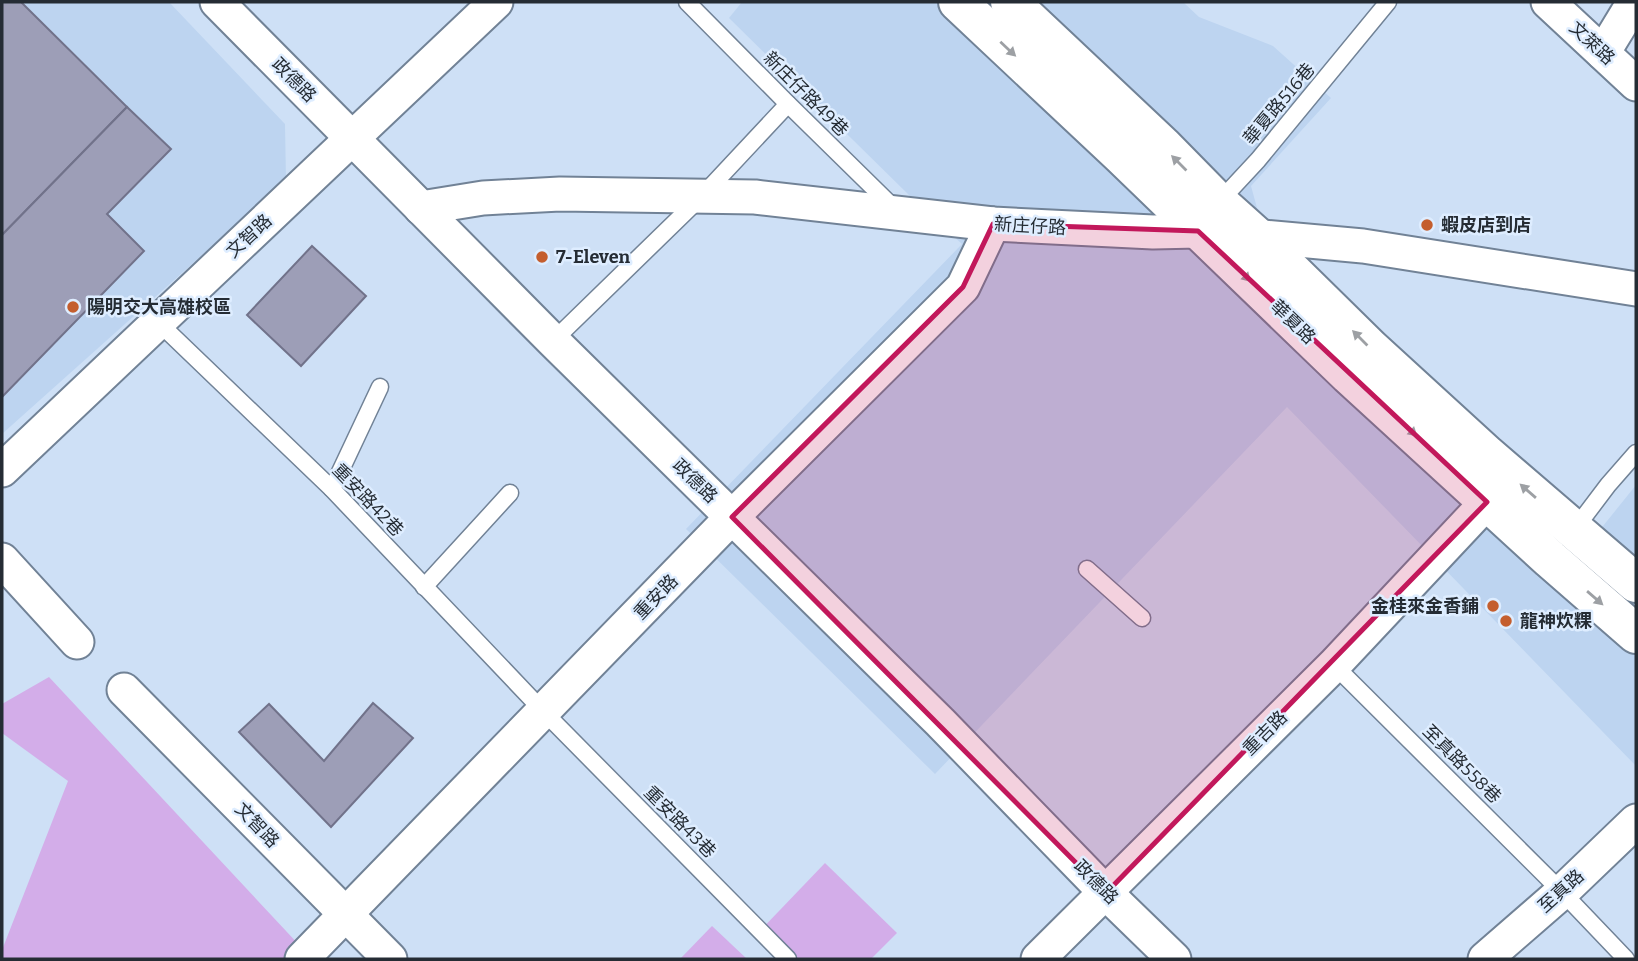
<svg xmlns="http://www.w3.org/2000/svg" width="1638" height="961" font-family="Bitter,'Noto Sans TC',serif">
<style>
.built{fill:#bdd4f0}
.green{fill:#d3ade9}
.building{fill:#9d9eb7;stroke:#71728a;stroke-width:2}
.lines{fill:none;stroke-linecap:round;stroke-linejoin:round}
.service-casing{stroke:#718296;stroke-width:19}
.minor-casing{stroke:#718296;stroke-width:37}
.tertiary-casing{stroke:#718296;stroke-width:42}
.service{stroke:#fff;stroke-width:16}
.minor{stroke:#fff;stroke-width:33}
.tertiary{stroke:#fff;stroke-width:38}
.oneway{fill:#9da0a4}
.marked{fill:#c2185b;fill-opacity:0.2;stroke:#c2185b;stroke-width:5;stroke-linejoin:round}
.poi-dot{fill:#c45e2e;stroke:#deedff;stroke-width:2.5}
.labels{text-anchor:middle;stroke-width:5;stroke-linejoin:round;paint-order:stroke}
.street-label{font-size:18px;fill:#252c34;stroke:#deedff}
.poi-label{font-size:18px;font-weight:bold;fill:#252c34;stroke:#deedff;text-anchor:start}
</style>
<rect width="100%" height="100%" fill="#cee0f6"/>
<!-- built -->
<g class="built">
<polygon points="2,2 169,2 285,124 286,180 2,434"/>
<polygon points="742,2 1183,2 1199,17 1273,46 1331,98 1251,186 1257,208 1393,349 1599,531 1636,485 1636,766 1287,407 935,774 686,529 962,244 912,198 729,18"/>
</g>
<!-- green -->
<g class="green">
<polygon points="49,677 301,947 289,959 2,959 2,950 68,781 2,733 2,704"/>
<polygon points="825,863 897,933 871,959 777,959 755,936"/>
<polygon points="712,926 747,959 680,959"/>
</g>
<!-- building -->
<g class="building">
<polygon points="2,2 21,2 127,107 2,235"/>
<polygon points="127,107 171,149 107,214 144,251 2,397 2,235"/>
<polygon points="312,246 366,296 301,366 247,315"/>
<polygon points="373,703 413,738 331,827 239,732 269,704 324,761"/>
</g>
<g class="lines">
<defs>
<g id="service">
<polyline points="687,2 788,104 896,210"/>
<polyline points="1218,203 1258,160 1388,2"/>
<polyline points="158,322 332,489 544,712 788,959"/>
<polyline points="553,341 702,196 788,104"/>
<polyline points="332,489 380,387"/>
<polyline points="1574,530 1608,485 1636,453"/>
<polyline points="1087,569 1142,618"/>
<polyline points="424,587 510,493"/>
<polyline points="1334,665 1562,892 1626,959"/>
</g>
<g id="minor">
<polyline points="217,2 553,341 940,722 1106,893 1174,959"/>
<polyline points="1548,2 1636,84"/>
<polyline points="1603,53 1634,2"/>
<polyline points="421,208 483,198 560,194 755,197 993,224 1153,232 1198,231 1363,246 1636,289"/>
<polyline points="2,470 496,2"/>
<polyline points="2,560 77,642"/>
<polyline points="124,690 390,959"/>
<polyline points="302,959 732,517 963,287 993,224"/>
<polyline points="1038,959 1334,665 1487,502"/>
<polyline points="1485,959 1562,892 1636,821"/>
</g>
<g id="tertiary">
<polyline points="958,2 1121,155 1349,375 1550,559 1636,634"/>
<polyline points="1010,2 1163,146 1218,202 1256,236 1370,348 1487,455 1636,583"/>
</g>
</defs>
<!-- service casing -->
<use href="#service" class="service-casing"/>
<!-- minor casing -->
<use href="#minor" class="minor-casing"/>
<!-- tertiary casing -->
<use href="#tertiary" class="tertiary-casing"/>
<!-- service -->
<use href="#service" class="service"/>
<!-- minor -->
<use href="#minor" class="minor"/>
<!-- tertiary -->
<use href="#tertiary" class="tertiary"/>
</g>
<!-- one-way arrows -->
<defs><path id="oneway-solid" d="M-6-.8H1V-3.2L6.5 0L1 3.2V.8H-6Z" transform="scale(1.75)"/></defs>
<g class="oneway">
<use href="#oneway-solid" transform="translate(1008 49) rotate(43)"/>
<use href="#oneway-solid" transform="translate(1179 163) rotate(-135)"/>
<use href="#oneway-solid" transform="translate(1243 274) rotate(44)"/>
<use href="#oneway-solid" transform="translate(1360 338) rotate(-135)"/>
<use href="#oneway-solid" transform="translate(1409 429) rotate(42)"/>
<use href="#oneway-solid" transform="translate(1528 491) rotate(-139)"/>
<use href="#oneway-solid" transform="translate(1595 598) rotate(41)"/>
</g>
<!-- marked area -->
<path class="marked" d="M993,224L1198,231L1487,502L1106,893L732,517L963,287Z"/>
<!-- markers -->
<g class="poi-dot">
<circle cx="1427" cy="225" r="7"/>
<circle cx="542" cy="257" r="7"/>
<circle cx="73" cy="307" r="7"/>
<circle cx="1493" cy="606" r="7"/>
<circle cx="1506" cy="621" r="7"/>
</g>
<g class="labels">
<!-- street labels -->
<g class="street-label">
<text transform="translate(1592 43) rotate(43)" y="6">文萊路</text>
<text transform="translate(294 80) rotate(45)" y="6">政德路</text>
<text transform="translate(806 94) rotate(45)" y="6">新庄仔路49巷</text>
<text transform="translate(1279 104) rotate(-50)" y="6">華夏路516巷</text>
<text transform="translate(1030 226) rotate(3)" y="6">新庄仔路</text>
<text transform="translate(249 236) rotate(-43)" y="6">文智路</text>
<text transform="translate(1293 322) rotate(44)" y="6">華夏路</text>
<text transform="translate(695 481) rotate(44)" y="6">政德路</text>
<text transform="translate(368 500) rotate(46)" y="6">重安路42巷</text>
<text transform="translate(656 597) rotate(-46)" y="6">重安路</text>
<text transform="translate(1265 733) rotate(-45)" y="6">重吉路</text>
<text transform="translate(1462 764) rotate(45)" y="6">至真路558巷</text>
<text transform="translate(680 822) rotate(45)" y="6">重安路43巷</text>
<text transform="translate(257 825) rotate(46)" y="6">文智路</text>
<text transform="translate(1096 882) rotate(45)" y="6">政德路</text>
<text transform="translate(1561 891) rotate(-42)" y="6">至真路</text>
</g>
<!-- poi labels -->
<g class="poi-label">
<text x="1441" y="231">蝦皮店到店</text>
<text x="556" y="263">7-Eleven</text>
<text x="87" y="313">陽明交大高雄校區</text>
<text x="1479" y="612" text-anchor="end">金桂來金香鋪</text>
<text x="1520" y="627">龍神炊粿</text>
</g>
</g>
<!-- border -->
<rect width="1638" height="961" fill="none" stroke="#252c34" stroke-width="7"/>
</svg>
